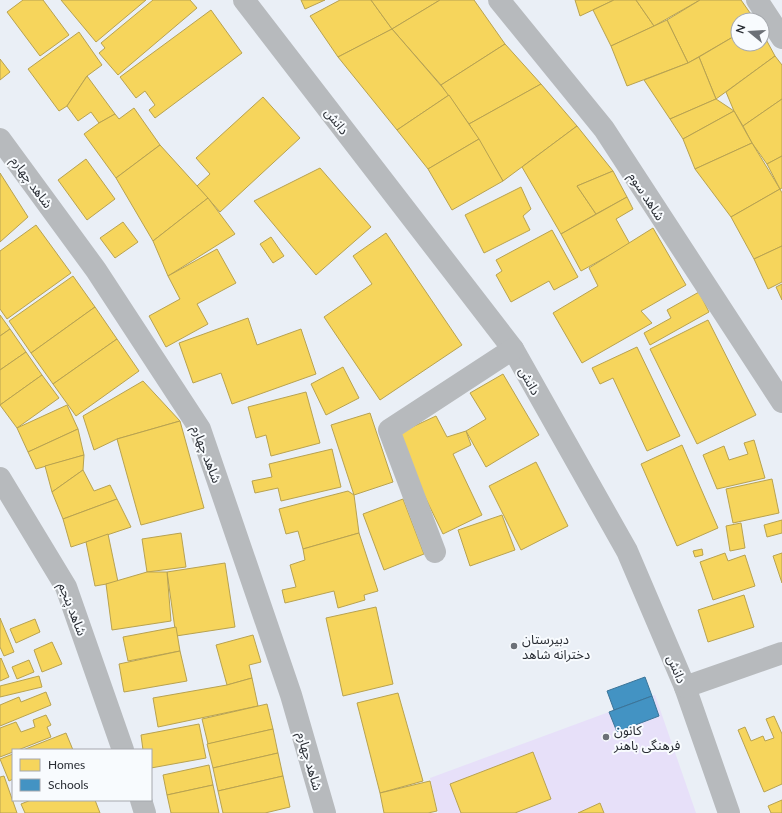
<svg xmlns="http://www.w3.org/2000/svg" width="782" height="813" font-family="Lato,'Noto Sans Arabic',sans-serif">
<style>
.green{fill:#e7e0f9}
.homes{fill:#f6d55c;stroke:#b8a250}
.schools{fill:#4393c3;stroke:#3b7498}
.lines{fill:none;stroke-linecap:round;stroke-linejoin:round}
.minor{stroke:#b7babd;stroke-width:22}
.poi-dot{fill:#6c7077;stroke:#f8fbfe;stroke-width:1.5}
.labels{text-anchor:middle;stroke-width:4;stroke-linejoin:round;paint-order:stroke}
.street-label{font-size:13px;fill:#282c33;stroke:#f8fbfe}
.poi-label{font-size:13px;fill:#282c33;stroke:#f8fbfe;text-anchor:start}
</style>
<rect width="100%" height="100%" fill="#eaeff6"/>
<!-- green -->
<polygon class="green" points="655,695 696,813 438,813 430,778"/>
<!-- homes -->
<g class="homes">
<polygon points="23,0 43,0 69,35 40,56 7,12"/>
<polygon points="61,0 146,0 96,42"/>
<polygon points="153,0 190,0 197,8 118,75 99,53 105,48 101,43"/>
<polygon points="301,0 325,0 305,9"/>
<polygon points="340,0 371,0 392,29 338,57 310,16"/>
<polygon points="371,0 440,0 392,29"/>
<polygon points="440,0 474,0 505,44 441,85 392,29"/>
<polygon points="575,0 614,0 580,16"/>
<polygon points="614,0 636,0 654,26 611,46 593,10"/>
<polygon points="636,0 700,0 654,26"/>
<polygon points="700,0 741,0 755,20 738,20 738,34 688,63 667,20"/>
<polygon points="211,10 242,53 155,118 149,110 155,105 145,91 136,98 120,77"/>
<polygon points="667,20 688,63 627,86 611,46"/>
<polygon points="392,29 449,95 397,130 338,57"/>
<polygon points="79,32 102,65 87,76 67,106 59,111 28,69"/>
<polygon points="762,32 775,56 716,99 699,57 738,34 738,44 762,44"/>
<polygon points="505,44 541,84 469,124 441,85"/>
<polygon points="775,56 782,65 782,99 743,126 734,111 726,92"/>
<polygon points="699,57 716,99 670,119 644,80 688,63"/>
<polygon points="0,59 10,72 0,80"/>
<polygon points="87,76 115,114 99,123 91,112 78,121 67,106"/>
<polygon points="541,84 577,126 503,181 469,124"/>
<polygon points="449,95 479,139 428,169 397,130"/>
<polygon points="263,97 300,138 220,212 197,186 210,174 196,158"/>
<polygon points="716,99 734,111 683,139 670,119"/>
<polygon points="782,99 782,156 767,164 752,143 743,126"/>
<polygon points="134,108 160,145 116,178 84,134 99,123 115,114 119,119"/>
<polygon points="734,111 752,143 695,169 683,139"/>
<polygon points="577,126 613,171 577,186 596,214 561,234 522,167"/>
<polygon points="479,139 503,181 452,210 428,169"/>
<polygon points="752,143 780,189 731,217 695,169"/>
<polygon points="160,145 208,198 153,241 116,178"/>
<polygon points="782,156 782,188 780,189 767,164"/>
<polygon points="86,159 115,199 87,220 58,180"/>
<polygon points="320,168 371,227 316,275 254,201"/>
<polygon points="613,171 627,197 596,214 577,186"/>
<polygon points="0,173 28,217 0,242"/>
<polygon points="521,187 531,209 523,216 530,230 484,253 465,215"/>
<polygon points="780,189 782,193 782,246 754,259 731,217"/>
<polygon points="627,197 633,209 616,219 630,244 581,271 561,234"/>
<polygon points="208,198 235,234 168,276 153,241"/>
<polygon points="123,222 138,242 115,258 100,238"/>
<polygon points="36,225 71,273 7,319 0,309 0,251"/>
<polygon points="653,228 686,285 641,311 652,323 582,363 553,313 598,286 589,268"/>
<polygon points="552,230 578,277 554,290 549,281 511,302 496,275 502,271 496,260"/>
<polygon points="386,233 462,345 380,400 324,317 372,284 353,256"/>
<polygon points="271,237 284,256 273,263 260,244"/>
<polygon points="782,246 782,282 768,289 754,259"/>
<polygon points="217,249 236,283 197,304 208,324 166,347 149,316 180,299 168,276"/>
<polygon points="73,276 95,307 31,353 9,321"/>
<polygon points="782,284 782,300 776,287"/>
<polygon points="699,292 709,312 650,345 644,333 671,318 667,310"/>
<polygon points="95,307 117,339 53,384 31,353"/>
<polygon points="0,315 10,329 0,336"/>
<polygon points="248,318 257,345 301,329 316,374 232,404 221,373 193,383 179,343"/>
<polygon points="708,320 756,415 697,444 650,349"/>
<polygon points="10,329 26,352 0,370 0,336"/>
<polygon points="117,339 139,371 76,416 53,384"/>
<polygon points="637,347 680,436 647,451 613,378 600,384 592,368"/>
<polygon points="26,352 42,375 0,405 0,370"/>
<polygon points="343,367 359,398 326,415 311,384"/>
<polygon points="503,374 539,435 486,467 466,431 486,419 470,393"/>
<polygon points="42,375 59,398 17,428 0,405"/>
<polygon points="143,381 180,421 117,439 94,450 83,416"/>
<polygon points="306,392 320,443 271,456 266,435 256,438 248,407"/>
<polygon points="67,405 78,429 28,452 17,428"/>
<polygon points="370,413 393,482 354,495 331,425"/>
<polygon points="436,416 447,437 466,431 471,445 453,454 482,515 443,534 395,435"/>
<polygon points="180,421 204,508 141,525 117,439"/>
<polygon points="78,429 84,455 36,469 28,452"/>
<polygon points="754,440 765,478 717,489 703,455 724,446 729,460 748,454 744,443"/>
<polygon points="682,445 718,528 677,546 641,464"/>
<polygon points="332,449 341,487 281,501 278,488 255,493 252,481 272,477 269,464"/>
<polygon points="84,455 83,470 52,492 45,466"/>
<polygon points="536,462 568,526 521,550 489,486"/>
<polygon points="83,470 94,491 110,485 117,499 63,519 52,492"/>
<polygon points="772,479 779,513 733,523 726,489"/>
<polygon points="348,491 354,495 359,533 303,549 298,531 286,534 279,509"/>
<polygon points="117,499 131,527 71,547 63,519"/>
<polygon points="403,499 424,554 384,570 363,514"/>
<polygon points="502,515 515,550 470,566 458,530"/>
<polygon points="782,520 782,533 767,537 764,525"/>
<polygon points="741,523 745,548 730,551 726,526"/>
<polygon points="181,533 186,567 147,572 142,539"/>
<polygon points="359,533 378,591 364,595 365,600 338,608 334,591 285,603 282,590 296,587 290,565 305,560 303,549"/>
<polygon points="108,534 118,582 95,586 86,542"/>
<polygon points="702,549 703,555 695,557 693,551"/>
<polygon points="725,553 728,561 745,555 755,586 713,600 700,562"/>
<polygon points="782,553 782,583 773,556"/>
<polygon points="225,563 235,627 176,636 167,572"/>
<polygon points="147,572 167,572 171,621 112,630 106,584"/>
<polygon points="744,595 754,627 708,642 698,610"/>
<polygon points="376,607 393,684 343,696 326,618"/>
<polygon points="0,618 14,652 4,656 0,647"/>
<polygon points="35,619 40,632 16,643 10,629"/>
<polygon points="176,627 180,651 128,661 123,637"/>
<polygon points="253,635 261,662 249,665 252,678 227,685 216,645"/>
<polygon points="52,642 62,664 42,672 34,650"/>
<polygon points="180,651 187,681 124,692 119,664"/>
<polygon points="1,658 9,677 0,681 0,659"/>
<polygon points="29,660 34,672 17,679 12,667"/>
<polygon points="39,676 42,687 0,697 0,686"/>
<polygon points="252,678 258,706 158,727 153,698 227,685"/>
<polygon points="46,692 51,705 0,726 0,705 19,697 21,702"/>
<polygon points="398,693 423,781 380,793 357,703"/>
<polygon points="267,704 273,729 208,744 202,719"/>
<polygon points="46,715 51,725 47,727 51,737 18,750 13,750 13,752 0,757 0,728 16,722 21,732 35,727 33,720"/>
<polygon points="774,716 782,734 782,784 764,792 738,730 745,727 751,741 763,736 765,741 774,738 766,719"/>
<polygon points="199,724 206,758 151,768 151,750 143,750 141,735"/>
<polygon points="273,729 278,753 213,768 207,744"/>
<polygon points="66,733 73,750 23,750"/>
<polygon points="533,752 551,799 515,813 461,813 450,784"/>
<polygon points="278,753 283,776 218,791 213,768"/>
<polygon points="13,754 13,779 9,781 0,759"/>
<polygon points="209,765 213,785 167,795 163,775"/>
<polygon points="4,776 17,813 0,813 0,777"/>
<polygon points="283,776 290,807 265,813 223,813 218,791"/>
<polygon points="430,781 437,811 428,813 384,813 380,793"/>
<polygon points="213,785 219,813 171,813 167,795"/>
<polygon points="31,800 95,800 100,813 25,813 21,804"/>
<polygon points="782,800 782,813 771,813 768,806"/>
<polygon points="600,803 604,813 578,813"/>
</g>
<!-- schools -->
<g class="schools">
<polygon points="645,677 652,696 614,710 607,691"/>
<polygon points="652,696 659,716 617,732 609,712"/>
</g>
<g class="lines">
<!-- minor -->
<g class="minor">
<polyline points="244,0 513,349 627,551 685,687 729,813"/>
<polyline points="499,0 604,129 782,402"/>
<polyline points="757,0 782,38"/>
<polyline points="0,139 96,270 200,429 291,695 325,813"/>
<polyline points="0,478 66,587 123,750"/>
<polyline points="435,552 389,430 513,349"/>
<polyline points="685,687 782,653"/>
<polyline points="141,800 145,813"/>
</g>
</g>
<!-- markers -->
<g class="poi-dot">
<circle cx="514" cy="646" r="4"/>
<circle cx="606" cy="737" r="4"/>
</g>
<g class="labels">
<!-- street labels -->
<g class="street-label">
<text transform="translate(337 121) rotate(52)" y="5">دانش</text>
<text transform="translate(32 182) rotate(54)" y="5">شاهد چهارم</text>
<text transform="translate(647 196) rotate(57)" y="5">شاهد سوم</text>
<text transform="translate(530 381) rotate(61)" y="5">دانش</text>
<text transform="translate(207 454) rotate(69)" y="5">شاهد چهارم</text>
<text transform="translate(73 609) rotate(69)" y="5">شاهد پنجم</text>
<text transform="translate(677 669) rotate(67)" y="5">دانش</text>
<text transform="translate(310 761) rotate(74)" y="5">شاهد چهارم</text>
</g>
<!-- poi labels -->
<g class="poi-label">
<text x="522" y="644">دبیرستان<tspan x="522" dy="15">دخترانه شاهد</tspan></text>
<text x="614" y="735">کانون<tspan x="614" dy="15">فرهنگی باهنر</tspan></text>
</g>
</g>
<!-- legend -->
<rect x="12" y="749" width="140" height="52" fill="#f8fbfe" stroke="#a5a8ad"/>
<rect x="20" y="759" width="20" height="12" fill="#f6d55c" stroke="#a5a8ad"/>
<text x="48" y="769" font-size="12" fill="#282c33">Homes</text>
<rect x="20" y="779" width="20" height="12" fill="#4393c3" stroke="#a5a8ad"/>
<text x="48" y="789" font-size="12" fill="#282c33">Schools</text>
<!-- north arrow -->
<g transform="translate(750 32) rotate(288)"><circle r="19" fill="#f8fbfe" stroke="#a5a8ad"/>
<path d="M0-3L7 15L0 10L-7 15Z" fill="#6c7077"/>
<text y="-6" font-size="11" font-weight="bold" text-anchor="middle" fill="#282c33">N</text>
</g>
</svg>
